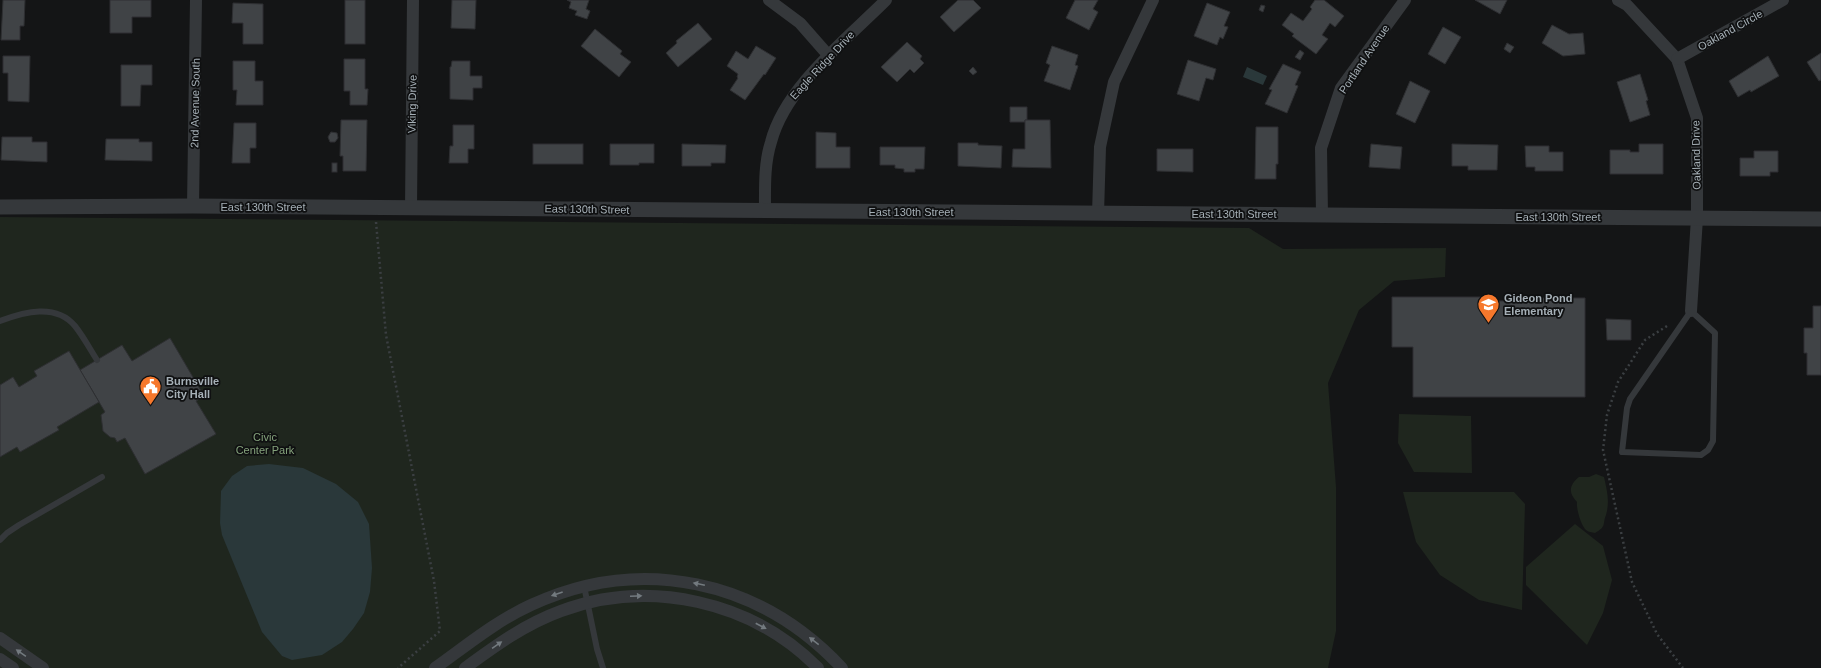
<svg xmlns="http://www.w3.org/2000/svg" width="1821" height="668" font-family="Arial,sans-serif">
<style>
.green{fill:#1f261e}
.water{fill:#2a383a}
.building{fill:#404346;stroke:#2e2f32}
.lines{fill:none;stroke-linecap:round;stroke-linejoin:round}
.path{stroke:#3b3f42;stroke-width:2.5;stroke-dasharray:2 3;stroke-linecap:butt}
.service{stroke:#35383b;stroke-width:6}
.minor{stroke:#35383b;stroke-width:12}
.tertiary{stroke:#35383b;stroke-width:15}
.oneway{fill:#737a7f}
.labels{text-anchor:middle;stroke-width:3.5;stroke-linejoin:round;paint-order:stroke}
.street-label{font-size:11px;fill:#a6b0b7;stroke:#0f1011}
.poi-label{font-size:11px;font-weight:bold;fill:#a6b0b7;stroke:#0f1011;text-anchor:start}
.park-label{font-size:11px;fill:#85a27c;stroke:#0f1011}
</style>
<rect width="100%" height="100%" fill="#141516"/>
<!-- green -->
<g class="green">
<polygon points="0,217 1249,228 1283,249 1446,248 1445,277 1394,281 1359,310 1328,383 1336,487 1336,631 1328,668 0,668"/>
<polygon points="1399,414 1471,416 1472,473 1414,472 1398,443"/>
<path d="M1596,474L1604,477C1607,491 1610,501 1606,515C1602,525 1607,526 1595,533C1592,532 1588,532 1586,530C1581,526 1576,508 1577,502C1568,493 1569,485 1579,477H1589Z"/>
<polygon points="1403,492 1514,492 1525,504 1522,610 1479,600 1440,575 1416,542"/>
<polygon points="1575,524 1603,546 1612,580 1603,613 1587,645 1526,585 1526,567"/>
</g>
<!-- water -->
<g class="water">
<polygon points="1247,67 1267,76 1263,85 1243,77"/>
<polygon points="269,464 303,468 336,484 358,502 369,524 372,568 370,592 364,613 353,629 342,642 322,655 292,660 282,656 262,632 222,535 220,523 221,491 232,476 247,466"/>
</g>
<!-- building -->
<g class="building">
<polygon points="3,0 25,0 24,26 20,26 20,40 1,40"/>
<polygon points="110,0 151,0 151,17 132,17 132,33 110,33"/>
<rect x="345" y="0" width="20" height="44"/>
<polygon points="452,0 476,0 475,29 451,28"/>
<polygon points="567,0 589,0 586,9 590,11 587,19 575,15 577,11 569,8 571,2"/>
<polygon points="958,0 973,0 981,8 954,32 940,17"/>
<polygon points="1075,0 1098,0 1093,9 1098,12 1089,30 1066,18"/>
<polygon points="1315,0 1324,0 1344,16 1335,27 1330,23 1322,35 1328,39 1316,54 1292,36 1294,34 1282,25 1291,13 1303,21 1312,9 1310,7"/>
<polygon points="1475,0 1507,0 1500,14"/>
<polygon points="233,3 263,4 263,44 243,44 243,23 232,23"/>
<polygon points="1207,3 1230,12 1224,26 1228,27 1223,39 1220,37 1217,45 1194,36"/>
<polygon points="1261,5 1265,6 1263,12 1259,10"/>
<polygon points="698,23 712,39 678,67 666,53 677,43 676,41"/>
<polygon points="1552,25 1569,34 1583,33 1585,54 1563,56 1542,43"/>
<polygon points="1443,27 1461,37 1445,64 1428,54"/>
<polygon points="595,29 622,51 620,54 631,62 619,77 581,46"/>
<polygon points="907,42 922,56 920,59 924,63 914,73 910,69 897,82 881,67"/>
<polygon points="1507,43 1514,47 1510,53 1504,49"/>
<polygon points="756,46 776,58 765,75 764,74 745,100 730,90 738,78 737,77 738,74 727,66 736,51 748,59"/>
<polygon points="1052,46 1078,55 1075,65 1078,66 1070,90 1044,81 1050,65 1046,63"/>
<polygon points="1300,50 1304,53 1300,60 1295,57"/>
<polygon points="1821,53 1821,80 1819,81 1807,62"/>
<polygon points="3,56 30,56 29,102 8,101 8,73 3,73"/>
<polygon points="1768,56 1779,76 1751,92 1750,90 1738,97 1729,81"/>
<polygon points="344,59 365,59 365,89 368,89 367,105 350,105 350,91 344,91"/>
<polygon points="1188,60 1216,69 1213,80 1206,78 1199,101 1177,94"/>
<polygon points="233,61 255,61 255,81 263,81 263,105 236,105 237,90 233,90"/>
<polygon points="452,61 470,61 470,76 482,76 482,88 473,88 473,100 450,99 450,67 451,67"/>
<polygon points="1283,64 1301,72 1295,85 1298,86 1287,113 1265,104 1272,90 1269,89"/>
<polygon points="121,65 152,65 152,85 141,85 140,106 121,106"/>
<polygon points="973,67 977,72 973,75 969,71"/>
<polygon points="1640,74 1648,100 1646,101 1650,115 1630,122 1617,82"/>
<polygon points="1410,81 1430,91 1415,123 1396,114"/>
<polygon points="1010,107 1027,107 1027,120 1025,120 1025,122 1010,122"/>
<polygon points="341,120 367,120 366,171 343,171 343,156 340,156"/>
<polygon points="1025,120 1050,120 1051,168 1012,167 1013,149 1025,149"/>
<polygon points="234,123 256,123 256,148 250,148 250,163 232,163"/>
<polygon points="453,125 474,125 474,149 468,149 468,163 449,163 450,146 453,146"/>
<polygon points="1256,127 1278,127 1278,164 1276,164 1276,179 1255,179"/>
<polygon points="331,132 337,133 338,138 335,142 330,142 328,137"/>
<polygon points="816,132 836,133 836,147 850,147 850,168 816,168"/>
<polygon points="2,137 32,137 32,142 47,142 47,162 1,160"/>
<polygon points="106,139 139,139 139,142 152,142 152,161 105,160"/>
<polygon points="958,143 978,143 978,145 1002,146 1001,168 958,166"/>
<rect x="533" y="144" width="50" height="20"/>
<polygon points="610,144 654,144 654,163 639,163 639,165 610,165"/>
<polygon points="682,144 726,145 725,163 711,163 711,166 682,166"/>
<polygon points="1371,144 1402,147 1400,169 1369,167"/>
<polygon points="1452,144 1498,145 1497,170 1468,170 1468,166 1452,166"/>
<polygon points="1639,144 1663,144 1663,174 1610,174 1610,150 1630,150 1630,152 1639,152"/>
<polygon points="1525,146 1549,146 1549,152 1563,152 1563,171 1535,171 1535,167 1526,167"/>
<polygon points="880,147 925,147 924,169 915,169 915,172 904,172 904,169 895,168 895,165 880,165"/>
<polygon points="1157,149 1193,149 1193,172 1157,171"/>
<polygon points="1754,151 1778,151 1778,172 1770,172 1770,176 1740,176 1740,158 1754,158"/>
<rect x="332" y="163" width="5" height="9"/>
<polygon points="1392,297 1492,297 1492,301 1506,301 1506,298 1585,298 1585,397 1413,397 1413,347 1392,347"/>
<polygon points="1813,306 1821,306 1821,375 1807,375 1807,353 1804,353 1804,328 1813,328"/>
<polygon points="1606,319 1631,320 1631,340 1607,340"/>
<polygon points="170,338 204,396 196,401 216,434 145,474 125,438 117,442 115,438 110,437 103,431 101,415 105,412 80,370 122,345 132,361"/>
<polygon points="69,351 99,402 57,427 59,430 20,452 17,447 0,457 0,385 13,377 19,387 37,376 34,371"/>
</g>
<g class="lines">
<!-- path -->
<g class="path">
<polyline points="376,222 386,335 434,581 440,631 398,668"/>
<polyline points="1667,326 1645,340 1618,382 1607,415 1603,450 1632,582 1657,634 1683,668"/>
</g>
<!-- service -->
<g class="service">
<polygon points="1691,311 1715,333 1713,441 1708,450 1701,455 1622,452 1627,408 1630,399"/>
<path d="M0,321C24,312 56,303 75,326C83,336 90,349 97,360"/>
<polyline points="0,540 7,533 19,525 102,477"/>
<polyline points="584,586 597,649 603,668"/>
</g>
<!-- minor -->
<g class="minor">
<polyline points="769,0 800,23 829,56"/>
<polyline points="1618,0 1627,5 1677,59 1697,118 1697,218 1691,311"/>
<polyline points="1677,59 1783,0"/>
<polyline points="193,206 196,0"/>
<polyline points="411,208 413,0"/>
<path d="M765,211C765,188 764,164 771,142C785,87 847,39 886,0"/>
<polyline points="1098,214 1100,147 1114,82 1153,0"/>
<polyline points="1322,215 1321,148 1341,88 1405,0"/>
<polyline points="0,638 43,668"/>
<polyline points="0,659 13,668"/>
<path d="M435,668C466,646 496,621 531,605C641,554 760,580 842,668"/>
<path d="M465,668C495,646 525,624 561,611C649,578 752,601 818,668"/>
</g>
<!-- tertiary -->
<polyline class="tertiary" points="0,207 193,206 1821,219"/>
</g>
<!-- one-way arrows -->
<defs><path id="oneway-solid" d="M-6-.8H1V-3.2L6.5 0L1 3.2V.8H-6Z"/></defs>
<g class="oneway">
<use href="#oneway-solid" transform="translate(699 584) rotate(-168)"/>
<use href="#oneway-solid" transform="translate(557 594) rotate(161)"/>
<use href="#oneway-solid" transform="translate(636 596) rotate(-3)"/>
<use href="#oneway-solid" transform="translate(761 626) rotate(28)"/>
<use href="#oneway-solid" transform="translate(814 641) rotate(-142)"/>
<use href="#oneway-solid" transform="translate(497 645) rotate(-35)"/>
<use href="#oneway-solid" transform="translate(21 653) rotate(-145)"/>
</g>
<!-- icons -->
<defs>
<symbol id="school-pin" viewBox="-11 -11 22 30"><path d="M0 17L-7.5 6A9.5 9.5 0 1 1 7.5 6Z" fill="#f6782c" stroke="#0f1011"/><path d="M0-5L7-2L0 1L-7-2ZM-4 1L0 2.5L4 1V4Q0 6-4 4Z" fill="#fff"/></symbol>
<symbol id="civic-pin" viewBox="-11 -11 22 30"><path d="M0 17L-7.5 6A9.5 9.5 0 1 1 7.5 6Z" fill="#f6782c" stroke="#0f1011"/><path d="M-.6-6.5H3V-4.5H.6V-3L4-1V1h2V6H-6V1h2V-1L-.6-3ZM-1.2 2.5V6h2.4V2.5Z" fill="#fff"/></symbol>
</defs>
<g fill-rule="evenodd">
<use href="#school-pin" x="1476" y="292" width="25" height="34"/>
<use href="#civic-pin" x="138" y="374" width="25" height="34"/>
</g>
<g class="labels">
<!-- street labels -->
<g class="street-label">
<text transform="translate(1730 30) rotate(-29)" y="4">Oakland Circle</text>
<text transform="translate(1364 59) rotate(-56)" y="4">Portland Avenue</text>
<text transform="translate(822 65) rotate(-47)" y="4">Eagle Ridge Drive</text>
<text transform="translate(195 103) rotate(-89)" y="4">2nd Avenue South</text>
<text transform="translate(412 104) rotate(-89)" y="4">Viking Drive</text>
<text transform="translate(1696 155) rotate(-91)" y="4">Oakland Drive</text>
<text x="263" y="211">East 130th Street</text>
<text transform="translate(587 209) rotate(1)" y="4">East 130th Street</text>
<text x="911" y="216">East 130th Street</text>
<text x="1234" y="218">East 130th Street</text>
<text x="1558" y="221">East 130th Street</text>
</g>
<!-- poi labels -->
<g class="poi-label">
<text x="1504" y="302">Gideon Pond<tspan x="1504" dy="13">Elementary</tspan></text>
<text x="166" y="385">Burnsville<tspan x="166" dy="13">City Hall</tspan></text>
</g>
<!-- park labels -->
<g class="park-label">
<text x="265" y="441">Civic<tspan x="265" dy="13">Center Park</tspan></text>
</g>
</g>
</svg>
